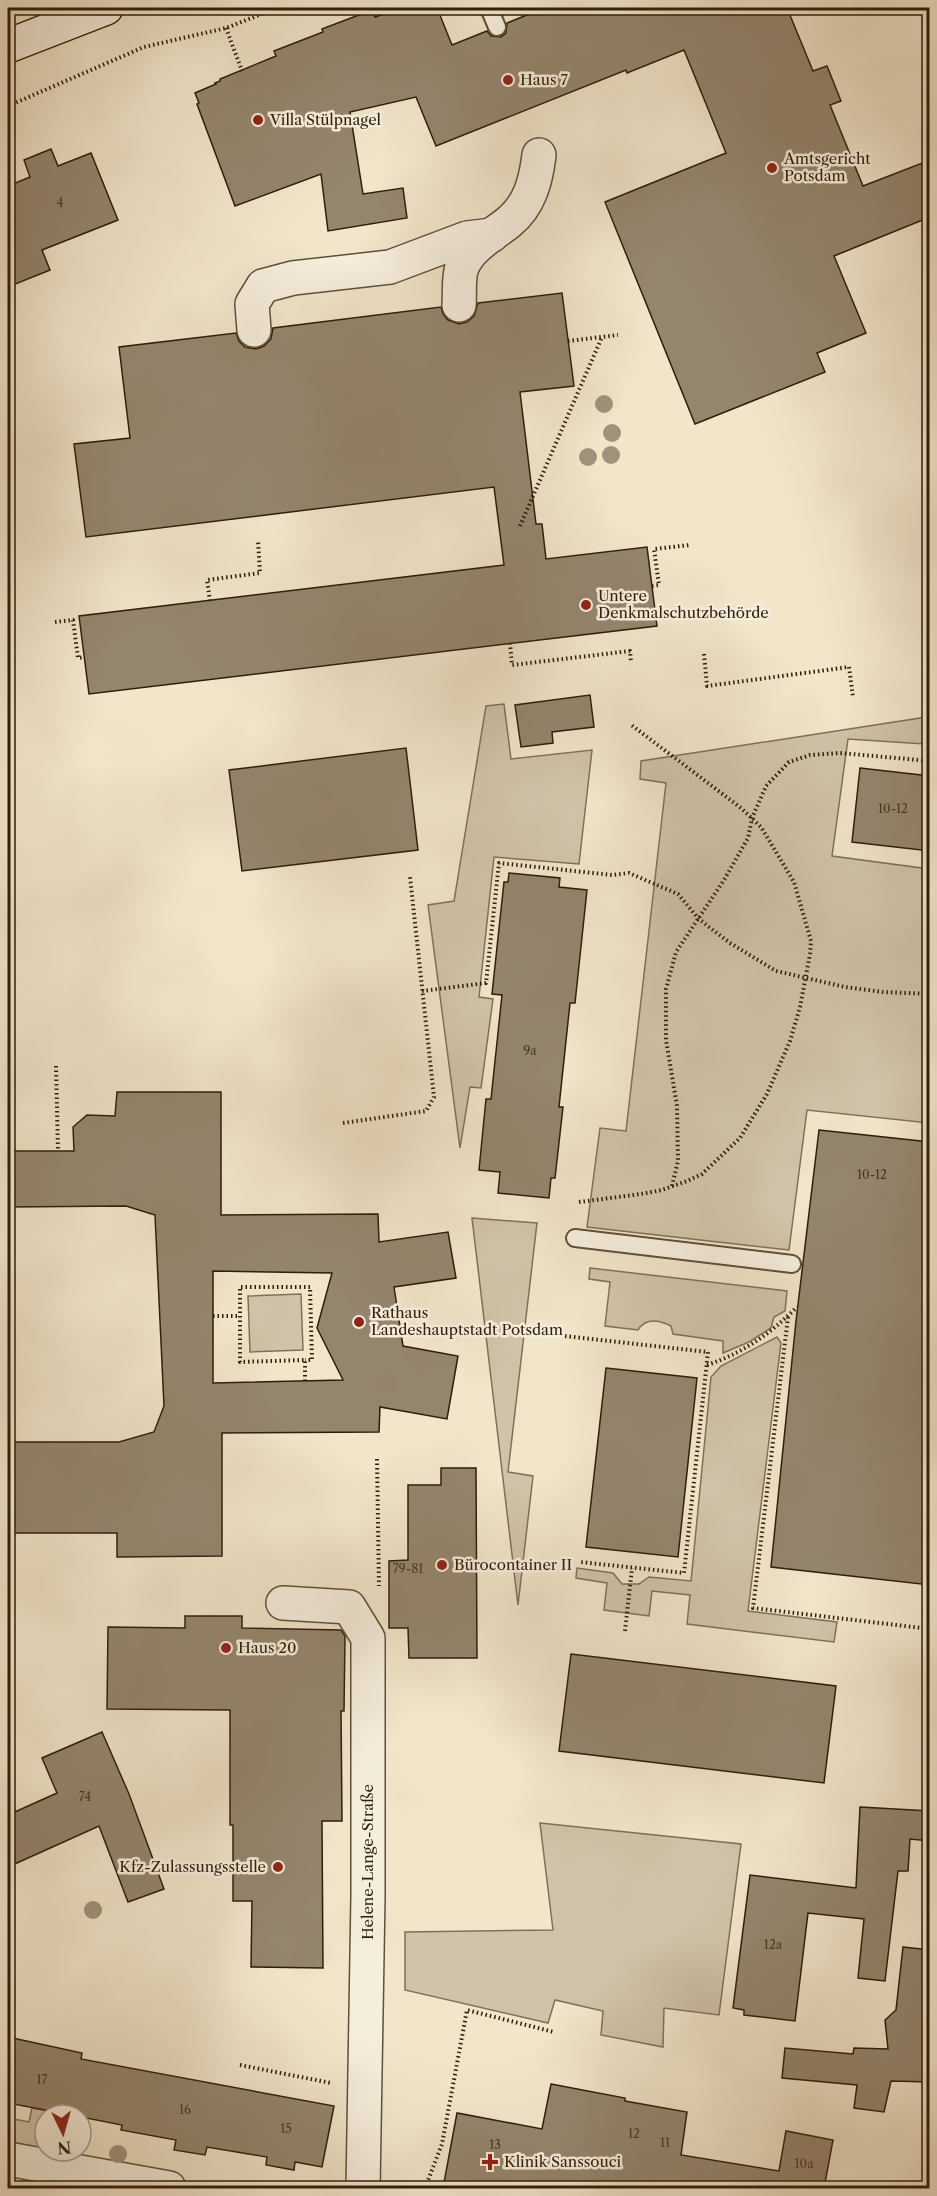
<svg xmlns="http://www.w3.org/2000/svg" width="937" height="2196" font-family="'Libre Caslon Text',serif">
<style>
.green{fill:#d0c3a9;stroke:#80705a;stroke-width:1.5}
.building{fill:#94856e;stroke:#2f1d0a;stroke-width:1.5;fill-rule:evenodd}
.lines{fill:none;stroke-linecap:round;stroke-linejoin:round}
.lane-casing{stroke:#604f3a;stroke-width:20}
.street-casing{stroke:#604f3a;stroke-width:36}
.secondary-casing{stroke:#2f1d0a;stroke-width:36}
.path{stroke:#2f1d0a;stroke-width:4;stroke-dasharray:1.5 3;stroke-linecap:butt}
.lane{stroke:#f6eedd;stroke-width:16}
.street{stroke:#f6eedd;stroke-width:33}
.secondary{stroke:#f6eedd;stroke-width:33}
.tree{fill:#a1927b}
.poi-dot{fill:#8f2418;stroke:#f6eedd;stroke-width:2}
.labels{text-anchor:middle;stroke-width:5;stroke-linejoin:round;paint-order:stroke}
.number-label{font-size:12px;fill:#483723}
.poi-label{font-size:15px;fill:#2f1d0a;stroke:#f6eedd;text-anchor:start}
.street-label{font-size:15px;fill:#2f1d0a;stroke:#f6eedd}
</style>
<rect width="100%" height="100%" fill="#f1e5ca"/>
<filter id="stains"><feTurbulence type="fractalNoise" baseFrequency=".00333" numOctaves="4"/><feColorMatrix values="0 0 0 0 .2 0 0 0 0 .09 0 0 0 0 .02 0 0 0 .5 -.17"/></filter>
<radialGradient id="worn" r=".72"><stop offset=".6" stop-color="#630" stop-opacity="0"/><stop offset="1" stop-color="#630" stop-opacity=".3"/></radialGradient>
<!-- green -->
<g class="green">
<polygon points="504,704 511,759 592,750 579,864 494,857 479,997 493,999 481,1088 470,1087 460,1148 428,905 454,901 486,706"/>
<polygon points="927,717 925,744 848,739 832,856 929,869 929,1123 807,1110 789,1250 587,1227 600,1128 626,1131 666,783 640,779 641,761"/>
<polygon points="472,1218 537,1223 508,1472 533,1476 518,1605"/>
<path d="M590,1268L787,1291L785,1311L774,1317L771,1328L749,1342L723,1353V1341L673,1334L671,1326C659,1320 646,1317 638,1330L605,1326L610,1282L589,1279Z"/>
<polygon points="301,1294 303,1350 250,1352 248,1296"/>
<polygon points="777,1337 781,1343 748,1611 837,1622 834,1642 687,1624 690,1595 652,1591 649,1616 604,1610 607,1583 576,1578 577,1568 613,1573 622,1584 639,1584 649,1577 691,1581 711,1377 721,1366"/>
<polygon points="540,1823 741,1844 719,2015 664,2008 663,2047 601,2035 603,2011 555,2000 548,2023 405,1990 405,1932 553,1930"/>
<polygon points="32,2108 70,2115 45,2115 45,2151 63,2151 61,2159 8,2149 8,2118 29,2122"/>
</g>
<!-- building -->
<g class="building">
<polygon points="401,8 437,8 452,45 487,31 491,36 501,37 506,33 507,23 544,8 787,8 813,71 827,66 841,101 830,105 863,186 930,160 930,217 834,256 866,333 817,353 825,372 695,424 605,202 726,153 684,50 627,73 626,70 436,146 416,97 350,112 363,194 403,188 407,218 328,231 321,174 235,206 197,104 199,103 195,93 216,84 215,83 220,81 220,79 276,56 274,51 323,32 322,29 372,10 375,17"/>
<polygon points="51,149 58,166 91,153 118,220 42,250 50,270 8,287 8,186 30,177 24,160"/>
<polygon points="562,293 574,386 520,392 536,524 542,524 546,559 647,547 657,626 89,694 79,616 504,565 494,487 86,537 74,444 130,438 119,347 236,333 239,341 245,347 256,349 264,346 271,339 273,328 441,307 443,314 448,320 459,324 467,322 474,316 478,303"/>
<polygon points="590,695 594,727 552,732 553,743 521,747 515,705"/>
<polygon points="406,748 418,850 242,871 229,770"/>
<polygon points="860,768 930,776 930,851 852,842"/>
<polygon points="509,873 560,878 559,887 587,890 575,1003 570,1003 559,1107 563,1107 555,1178 551,1178 549,1198 498,1193 500,1172 479,1170 486,1099 491,1099 502,995 492,994 504,882 508,882"/>
<path d="M117,1092H221V1215L378,1214L379,1242L448,1232L456,1278L394,1287L403,1346L458,1356L447,1419L380,1407L379,1432L222,1433V1556L117,1557V1533H8V1442H119L154,1432L164,1406L155,1215L126,1206L8,1207V1151H74L73,1127L87,1115L115,1116ZM213,1271L332,1273L317,1328L343,1380L213,1383Z"/>
<polygon points="819,1130 930,1142 930,1585 771,1567 796,1321"/>
<polygon points="606,1368 697,1378 678,1557 586,1547"/>
<polygon points="441,1468 476,1468 477,1658 409,1658 408,1628 389,1628 389,1561 408,1560 408,1485 441,1485"/>
<polygon points="185,1616 242,1616 242,1628 341,1630 345,1636 344,1711 341,1711 342,1821 322,1821 323,1968 251,1967 252,1901 233,1901 233,1825 230,1825 230,1710 107,1709 108,1627 185,1628"/>
<polygon points="571,1654 836,1686 824,1783 559,1751"/>
<polygon points="102,1732 129,1794 164,1889 128,1902 99,1826 8,1867 8,1815 57,1793 42,1758"/>
<polygon points="860,1807 930,1811 930,1841 910,1839 908,1871 898,1871 885,1981 858,1978 864,1919 808,1913 795,2021 744,2015 744,2010 733,2008 750,1875 856,1888"/>
<polygon points="903,1947 930,1950 930,2082 891,2081 884,2112 854,2108 857,2085 782,2078 785,2048 853,2054 854,2048 888,2049 885,2020 896,2010"/>
<polygon points="8,2037 82,2053 81,2059 334,2106 322,2167 295,2162 294,2170 266,2165 267,2157 207,2147 205,2155 174,2150 176,2140 121,2130 122,2125 81,2117 81,2115 71,2115 8,2103"/>
<polygon points="551,2084 625,2098 625,2101 687,2112 681,2155 779,2171 786,2131 833,2140 824,2188 443,2188 457,2113 542,2129"/>
</g>
<g class="lines">
<defs>
<g id="lane">
<polyline points="489,8 497,27"/>
<polyline points="575,1238 792,1264"/>
</g>
<g id="street">
<path d="M459,305C460,294 458,277 462,267C470,247 493,235 509,222C530,205 536,180 539,155"/>
<polyline points="254,330 252,304 263,286 293,278 390,267 467,238 492,235"/>
<polyline points="283,1603 349,1607 368,1638 368,1896 363,2188"/>
<polyline points="8,2159 169,2188"/>
</g>
<polyline id="secondary" points="8,46 106,8"/>
</defs>
<!-- lane casing -->
<use href="#lane" class="lane-casing"/>
<!-- street casing -->
<use href="#street" class="street-casing"/>
<!-- secondary casing -->
<use href="#secondary" class="secondary-casing"/>
<!-- path -->
<g class="path">
<polyline points="226,28 242,71"/>
<polyline points="8,106 144,47 226,28 277,8"/>
<polyline points="568,341 618,335"/>
<polyline points="520,526 602,337"/>
<polyline points="652,586 659,585 654,549 690,545"/>
<polyline points="210,601 207,580 260,573 258,541"/>
<polyline points="55,622 73,620 78,658 84,657"/>
<polyline points="510,643 512,665 630,651 631,663"/>
<polyline points="704,654 707,686 849,667 853,697"/>
<polyline points="422,991 486,983 499,863 612,875 629,873 678,894 698,918 709,927 730,943 776,971 845,987 883,992 930,994"/>
<polyline points="56,1066 58,1151"/>
<polyline points="343,1123 426,1111 434,1097 410,877"/>
<polyline points="672,1186 678,1161 677,1106 666,1040 666,989 676,952 724,880 748,838 752,818 766,786 789,762 810,755 840,753 930,761"/>
<polyline points="579,1202 641,1194 662,1190 687,1181 702,1174 740,1138 767,1094 790,1041 800,1007 810,954 811,941 794,882 761,827 741,808 630,724"/>
<polyline points="213,1316 240,1316"/>
<polyline points="788,1317 753,1608 930,1629"/>
<polyline points="565,1336 708,1352 684,1573 580,1562"/>
<path d="M707,1365C743,1353 770,1334 797,1307"/>
<polyline points="305,1381 305,1360 240,1362 240,1287 310,1287 312,1360 305,1360"/>
<polyline points="377,1459 379,1586"/>
<polyline points="625,1631 632,1568"/>
<polyline points="240,2065 331,2083"/>
<polyline points="425,2188 442,2144 467,2010 554,2032"/>
</g>
<!-- lane -->
<use href="#lane" class="lane"/>
<!-- street -->
<use href="#street" class="street"/>
<!-- secondary -->
<use href="#secondary" class="secondary"/>
</g>
<!-- trees -->
<g class="tree">
<circle cx="604" cy="404" r="9"/>
<circle cx="612" cy="433" r="9"/>
<circle cx="611" cy="455" r="9"/>
<circle cx="588" cy="457" r="9"/>
<circle cx="93" cy="1910" r="9"/>
<circle cx="118" cy="2154" r="9"/>
</g>
<!-- markers -->
<g class="poi-dot">
<circle cx="508" cy="80" r="6"/>
<circle cx="258" cy="120" r="6"/>
<circle cx="772" cy="168" r="6"/>
<circle cx="586" cy="605" r="6"/>
<circle cx="359" cy="1322" r="6"/>
<circle cx="442" cy="1565" r="6"/>
<circle cx="226" cy="1648" r="6"/>
<circle cx="278" cy="1867" r="6"/>
<path d="M487 2153h6v6h6v6h-6v6h-6v-6h-6v-6h6z"/>
</g>
<g class="labels">
<!-- number labels -->
<g class="number-label">
<text x="60" y="207">4</text>
<text x="893" y="813">10-12</text>
<text x="530" y="1055">9a</text>
<text x="872" y="1179">10-12</text>
<text x="408" y="1573">79-81</text>
<text x="85" y="1801">74</text>
<text x="773" y="1949">12a</text>
<text x="42" y="2084">17</text>
<text x="185" y="2114">16</text>
<text x="286" y="2133">15</text>
<text x="634" y="2138">12</text>
<text x="665" y="2147">11</text>
<text x="495" y="2149">13</text>
<text x="804" y="2168">10a</text>
</g>
<!-- poi labels -->
<g class="poi-label">
<text x="520" y="85">Haus 7</text>
<text x="270" y="125">Villa Stülpnagel</text>
<text x="784" y="164">Amtsgericht<tspan x="784" dy="17">Potsdam</tspan></text>
<text x="598" y="601">Untere<tspan x="598" dy="17">Denkmalschutzbehörde</tspan></text>
<text x="371" y="1318">Rathaus<tspan x="371" dy="17">Landeshauptstadt Potsdam</tspan></text>
<text x="454" y="1570">Bürocontainer II</text>
<text x="238" y="1653">Haus 20</text>
<text x="266" y="1872" text-anchor="end">Kfz-Zulassungsstelle</text>
<text x="504" y="2167">Klinik Sanssouci</text>
</g>
<!-- street labels -->
<g class="street-label">
<text transform="translate(368 1862) rotate(-90)" y="5">Helene-Lange-Straße</text>
</g>
</g>
<!-- margin -->
<rect width="937" height="2196" fill="none" stroke="#f1e5ca" stroke-width="30"/>
<rect x="9" y="9" width="919" height="2178" fill="none" stroke="#2f1d0a" stroke-width="3"/>
<rect x="15" y="15" width="907" height="2166" fill="none" stroke="#2f1d0a" stroke-width="1.5"/>
<!-- north arrow -->
<g transform="translate(63 2133) rotate(175)"><circle r="28" fill="#f6eedd" stroke="#a69a89" stroke-width="1.5"/>
<path d="M0-4.5L10 22L0 15L-10 22Z" fill="#8f2418"/>
<text y="-9" font-size="16" font-weight="bold" text-anchor="middle" fill="#2f1d0a">N</text>
</g>
<rect width="100%" height="100%" filter="url(#stains)"/>
<rect width="100%" height="100%" fill="url(#worn)"/>
</svg>
